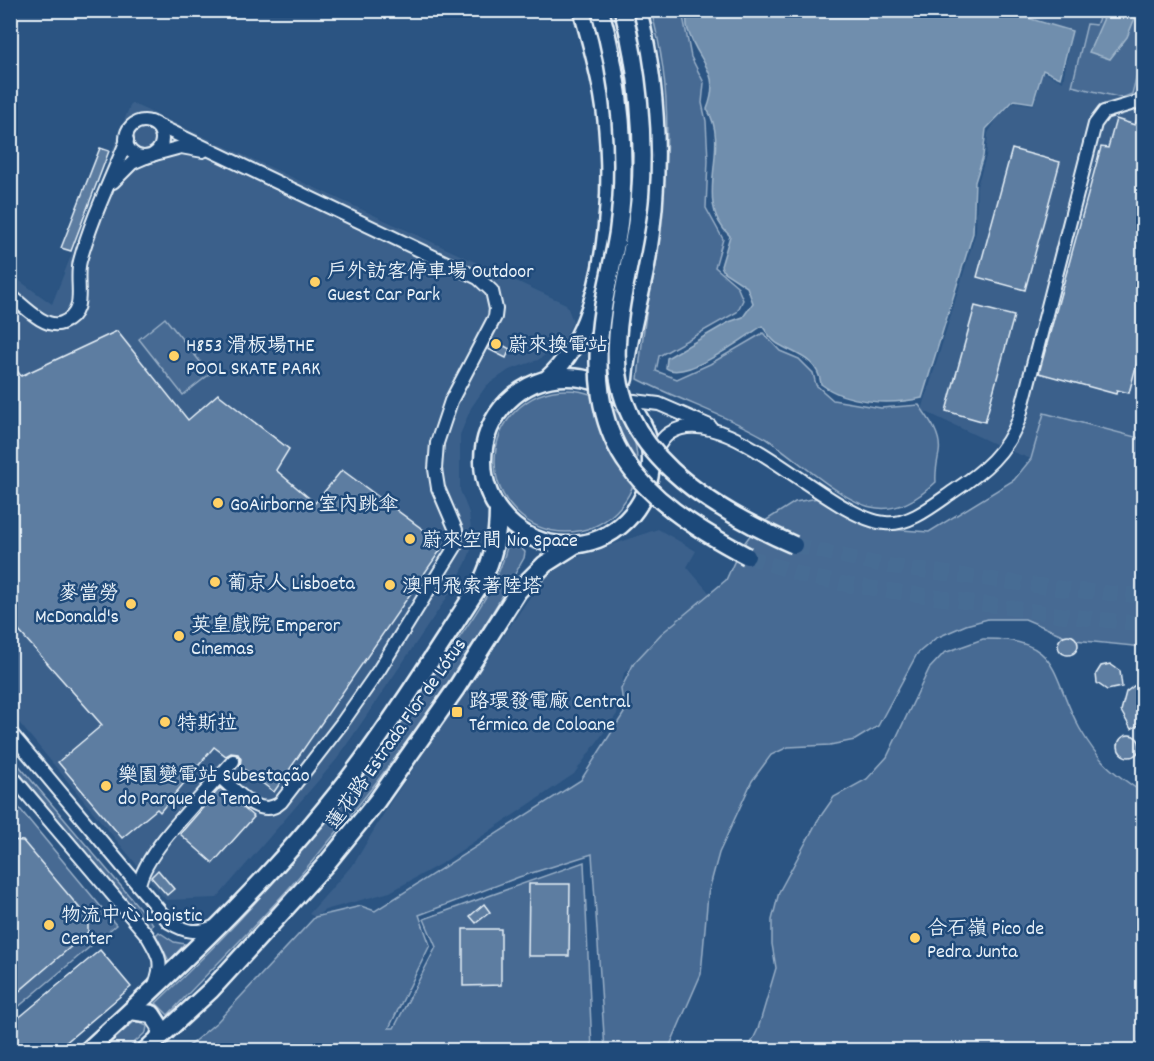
<svg xmlns="http://www.w3.org/2000/svg" width="1154" height="1061" font-family="Dekko,'LXGW WenKai TC',sans-serif">
<style>
.built{fill:#3a608b}
.green{fill:#476b93;stroke:#98aec6;stroke-width:1.5}
.water{fill:#708ead;stroke:#a0b6cb;stroke-width:1.5}
.building{fill:#5d7da1;stroke:#e8f1f8;stroke-width:1.5}
.lines{fill:none;stroke-linecap:round;stroke-linejoin:round}
.major-tunnel{stroke:#476c94;stroke-width:16;stroke-dasharray:16 8;stroke-linecap:butt}
.minor-casing{stroke:#e8f1f8;stroke-width:16}
.major-casing{stroke:#e8f1f8;stroke-width:21}
.minor{stroke:#1f4a7a;stroke-width:12}
.major{stroke:#1f4a7a;stroke-width:16}
.major-bridge-casing{stroke:#e8f1f8;stroke-width:21;stroke-linecap:butt}
.major-bridge{stroke:#1f4a7a;stroke-width:16}
.poi-dot{fill:#ffd166;stroke:#1f4a7a;stroke-width:2}
.labels{text-anchor:middle;stroke-width:5;stroke-linejoin:round;paint-order:stroke}
.poi-label{font-size:20px;fill:#e8f1f8;stroke:#1f4a7a;text-anchor:start}
.street-label{font-size:20px;fill:#e8f1f8;stroke:#1f4a7a}
</style>
<rect width="100%" height="100%" fill="#2b5482"/>
<filter id="ink" filterUnits="userSpaceOnUse"><feTurbulence type="fractalNoise" baseFrequency=".0167" numOctaves="2"/><feDisplacementMap in="SourceGraphic" scale="12" xChannelSelector="R" yChannelSelector="G"/><feConvolveMatrix kernelMatrix="1 2 1 2 8 2 1 2 1" color-interpolation-filters="sRGB"/></filter>
<g filter="url(#ink)">
<!-- built -->
<g class="built">
<polygon points="1011,11 1143,11 1143,439 1044,413 1031,459 1005,449 922,410 976,232 977,186 986,156 988,133 998,117 1015,102 1034,105 1043,72 1063,82 1072,31"/>
<polygon points="131,103 566,304 573,321 564,340 553,349 538,360 509,370 486,386 471,408 460,435 460,490 469,513 471,529 471,550 466,563 450,593 337,759 217,898 166,900 11,713 10,274 52,304"/>
<polygon points="658,529 696,551 687,567 713,597 624,673 617,714 574,774 444,862 390,892 325,910 315,917 309,914 355,862 390,803 551,566"/>
</g>
<!-- green -->
<g class="green">
<path d="M651,11H682L691,57L704,83L702,103L706,121L708,160L706,208L723,239L715,267L737,286L743,300L737,312L659,356L656,371L677,379L710,364L763,333L780,351L799,359L813,373L816,385L833,400L881,408L919,405C929,419 942,435 939,453C937,464 935,471 936,482C918,499 897,513 871,507C842,501 793,456 767,439C729,416 678,400 638,379C650,251 688,140 651,11Z"/>
<polygon points="1102,11 1143,11 1143,51 1132,94 1122,98 1072,86 1087,24 1096,25"/>
<polygon points="165,318 210,374 183,395 139,339"/>
<circle cx="566" cy="461" r="71"/>
<polygon points="1044,413 1143,439 1143,647 1074,640 1025,619 988,619 966,625 936,638 917,654 878,726 855,740 830,745 788,747 771,755 752,781 719,853 708,894 701,974 668,1050 605,1050 592,854 519,877 419,915 430,945 389,1028 394,1028 436,947 424,919 584,862 592,1050 184,1050 217,1022 315,917 361,906 375,911 581,780 624,713 621,689 634,663 661,634 726,580 740,549 757,526 795,502 824,497 840,509 876,528 929,532 1014,480 1031,459"/>
<path d="M509,536L525,552L524,558C459,675 379,786 290,887C251,931 208,972 168,1015L156,1003C267,900 363,782 447,656C471,619 503,581 509,536Z"/>
<path d="M983,639C1063,638 1050,676 1080,729C1099,762 1112,772 1143,793V1050H748L758,1029L776,968L772,944V920L779,892L818,820L834,797L867,779L887,757L929,669L944,653Z"/>
<polygon points="10,755 153,924 149,928 11,763"/>
<polygon points="10,797 116,925 11,1013 10,1013"/>
<polygon points="159,932 174,942 185,944 169,961 156,935"/>
<polygon points="135,1021 147,1026 146,1032 126,1050 102,1050"/>
</g>
<!-- water -->
<g class="water">
<path d="M686,11H1004L1072,31L1060,78L1043,70L1033,103L1014,100L986,129L983,156L975,182L973,233L922,398C891,405 847,404 821,384C818,359 797,355 778,344C772,341 767,332 762,326C744,338 685,382 666,368L667,358L729,322L743,317L753,303L747,287L724,272L721,266L730,236C691,200 732,149 707,109C722,71 698,63 688,30C686,24 687,16 686,11Z"/>
<polygon points="1107,11 1138,11 1127,37 1110,59 1089,52"/>
</g>
<!-- building -->
<g class="building">
<polygon points="1143,109 1143,340 1129,393 1117,390 1116,394 1039,373 1101,147 1108,148 1116,119 1135,125 1140,110"/>
<polygon points="100,148 109,151 71,251 61,248"/>
<polygon points="1012,149 1060,162 1025,290 977,277"/>
<polygon points="975,306 1014,316 985,422 946,411"/>
<polygon points="117,331 188,420 218,394 289,449 276,470 315,503 342,470 444,545 274,792 240,766 241,759 238,754 231,753 226,756 214,747 160,812 157,809 122,838 58,762 102,725 10,621 10,361 21,376"/>
<polygon points="493,340 510,349 506,358 488,349"/>
<circle cx="1068" cy="645" r="10"/>
<polygon points="1110,664 1120,671 1122,687 1107,690 1097,683 1096,674 1101,666"/>
<polygon points="1143,679 1143,723 1131,729 1121,711 1126,692"/>
<circle cx="1129" cy="746" r="11"/>
<polygon points="220,788 254,817 213,863 180,834"/>
<polygon points="10,840 23,841 88,918 88,932 10,999"/>
<polygon points="158,870 174,889 167,895 151,877"/>
<polygon points="529,884 570,884 569,956 528,956"/>
<polygon points="484,904 490,912 476,923 470,916"/>
<polygon points="463,929 501,929 501,985 463,986"/>
<polygon points="100,950 131,987 57,1050 17,1050 10,1043 10,1025"/>
</g>
<g class="lines">
<!-- major-tunnel -->
<g class="major-tunnel">
<polyline points="794,545 882,565 1071,590 1144,596"/>
<polyline points="747,556 805,576 849,585 1076,617 1144,624"/>
</g>
<defs>
<g id="minor">
<circle cx="144" cy="139" r="18"/>
<path d="M151,122L478,278L492,291L496,309L495,317L451,401L437,443L435,469L438,488L456,530L455,547L379,670L342,723L281,802C260,821 236,790 220,777"/>
<polyline points="155,154 181,147 203,151"/>
<polyline points="113,182 132,163 146,157"/>
<path d="M10,295C23,305 45,330 62,323C89,312 74,283 80,261C91,220 111,179 127,140"/>
<polyline points="626,400 659,404 710,426"/>
<path d="M652,458C657,449 661,438 670,433C725,398 828,518 885,523C909,526 935,504 954,491C984,471 1006,453 1019,419L1095,124L1104,112L1144,100"/>
<path d="M10,732L169,922C186,932 196,934 214,927"/>
<path d="M10,774L147,935C159,956 164,961 155,985"/>
<path d="M139,886C143,852 210,789 233,761"/>
</g>
<g id="major">
<circle cx="567" cy="461" r="84"/>
<path d="M548,378C612,321 617,174 603,95C598,67 590,38 582,10"/>
<path d="M624,379C627,340 639,304 646,266C661,179 660,96 638,10"/>
<polyline points="131,1011 152,1014 161,1028 159,1038"/>
<path d="M88,1050C185,961 283,868 362,761C405,703 442,642 481,583C493,558 498,538 498,511"/>
<polyline points="146,1050 211,990 327,863 377,801 455,690 518,591 545,564 575,545"/>
</g>
</defs>
<!-- minor casing -->
<use href="#minor" class="minor-casing"/>
<!-- major casing -->
<use href="#major" class="major-casing"/>
<!-- minor -->
<use href="#minor" class="minor"/>
<!-- major -->
<use href="#major" class="major"/>
<defs>
<g id="major-bridge">
<path d="M600,10C621,81 628,159 618,232C614,258 607,283 603,308C582,443 634,496 747,556"/>
<path d="M623,10C638,68 645,136 640,196C636,246 619,294 617,344C610,449 710,508 794,545"/>
</g>
</defs>
<!-- major-bridge casing -->
<use href="#major-bridge" class="major-bridge-casing"/>
<!-- major-bridge -->
<use href="#major-bridge" class="major-bridge"/>
</g>
</g>
<!-- markers -->
<g class="poi-dot">
<circle cx="315" cy="282" r="6"/>
<circle cx="496" cy="344" r="6"/>
<circle cx="174" cy="356" r="6"/>
<circle cx="218" cy="503" r="6"/>
<circle cx="410" cy="539" r="6"/>
<circle cx="215" cy="582" r="6"/>
<circle cx="390" cy="585" r="6"/>
<circle cx="131" cy="604" r="6"/>
<circle cx="179" cy="636" r="6"/>
<rect x="451" y="706" width="12" height="12" rx="3"/>
<circle cx="165" cy="722" r="6"/>
<circle cx="106" cy="786" r="6"/>
<circle cx="49" cy="925" r="6"/>
<circle cx="915" cy="938" r="6"/>
</g>
<g class="labels">
<!-- poi labels -->
<g class="poi-label">
<text x="327" y="277">戶外訪客停車場 Outdoor<tspan x="327" dy="23">Guest Car Park</tspan></text>
<text x="186" y="351">H853 滑板場THE<tspan x="186" dy="23">POOL SKATE PARK</tspan></text>
<text x="508" y="351">蔚來換電站</text>
<text x="230" y="510">GoAirborne 室内跳傘</text>
<text x="422" y="546">蔚來空間 Nio Space</text>
<text x="227" y="589">葡京人 Lisboeta</text>
<text x="402" y="592">澳門飛索著陸塔</text>
<text x="119" y="599" text-anchor="end">麥當勞<tspan x="119" dy="23">McDonald's</tspan></text>
<text x="191" y="631">英皇戲院 Emperor<tspan x="191" dy="23">Cinemas</tspan></text>
<text x="469" y="707">路環發電廠 Central<tspan x="469" dy="23">Térmica de Coloane</tspan></text>
<text x="177" y="729">特斯拉</text>
<text x="118" y="781">樂園變電站 Subestação<tspan x="118" dy="23">do Parque de Tema</tspan></text>
<text x="61" y="921">物流中心 Logistic<tspan x="61" dy="23">Center</tspan></text>
<text x="927" y="934">合石嶺 Pico de<tspan x="927" dy="23">Pedra Junta</tspan></text>
</g>
<!-- street labels -->
<g class="street-label">
<text transform="translate(395 733) rotate(-55)" y="7">蓮花路 Estrada Flor de Lótus</text>
</g>
</g>
<!-- margin -->
<rect width="1154" height="1061" fill="none" stroke="#1f4a7a" stroke-width="36"/>
<rect x="18" y="18" width="1118" height="1025" fill="none" stroke="#e8f1f8" stroke-width="2" filter="url(#ink)"/>
</svg>
